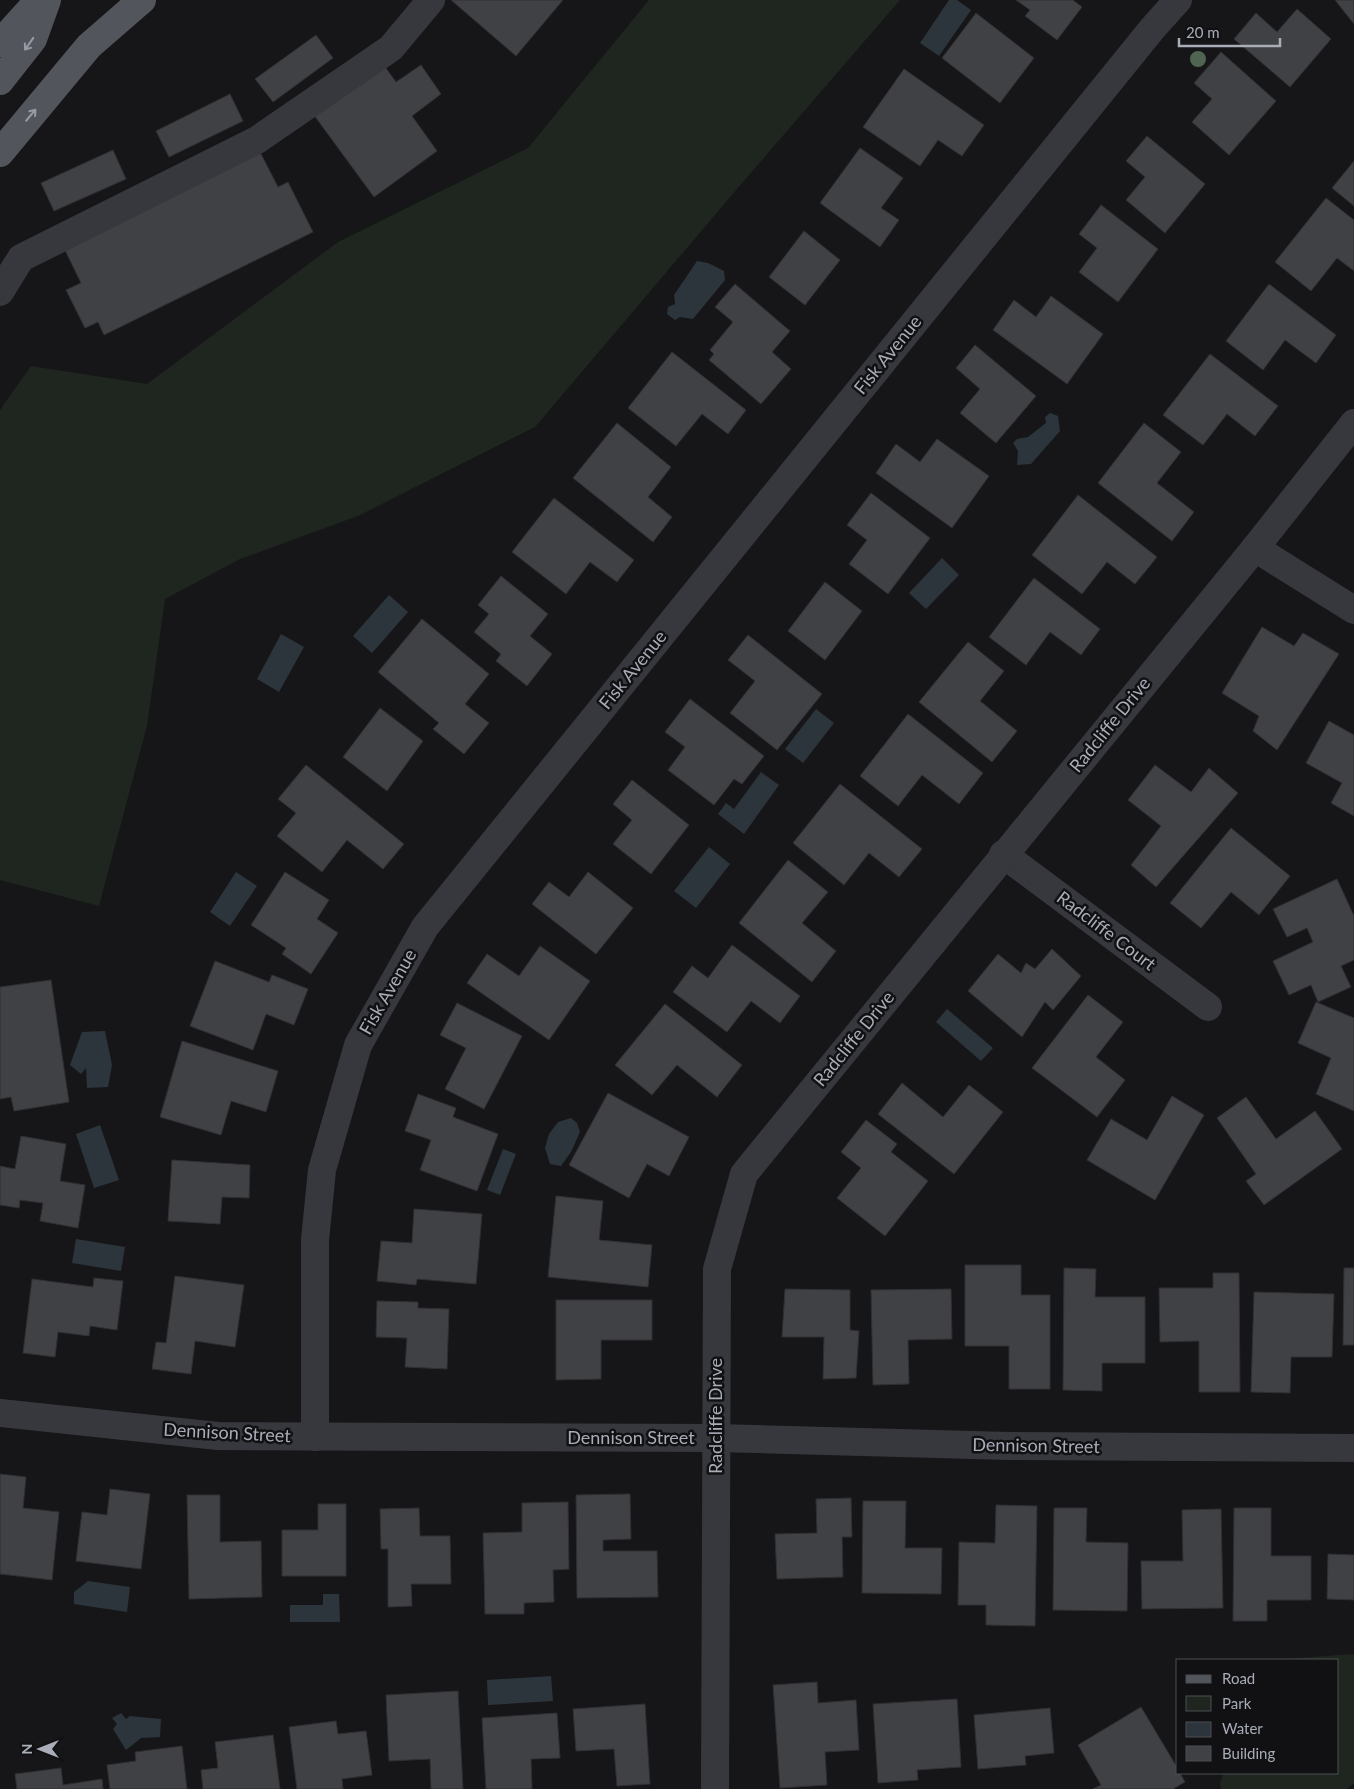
<svg xmlns="http://www.w3.org/2000/svg" width="1354" height="1789" font-family="Lato,sans-serif">
<style>
.green{fill:#1e261f}
.water{fill:#2c353c}
.building{fill:#404145;stroke:#303034}
.lines{fill:none;stroke-linecap:round;stroke-linejoin:round}
.street{stroke:#37383d;stroke-width:28}
.primary{stroke:#53555c;stroke-width:28}
.tree{fill:#506452}
.oneway{stroke:#979ba6}
.labels{text-anchor:middle;stroke-width:5;stroke-linejoin:round;paint-order:stroke}
.street-label{font-size:18px;fill:#a8adb8;stroke:#111113}
</style>
<rect width="100%" height="100%" fill="#161618"/>
<!-- green -->
<g class="green">
<polygon points="649,0 900,0 737,189 535,427 358,516 240,559 165,599 147,726 99,906 0,880 0,410 31,366 147,384 338,242 528,148"/>
<polygon points="1354,1654 1354,1783 1347,1789 1221,1789 1220,1783 1224,1773 1338,1773 1338,1660 1271,1660"/>
</g>
<!-- water -->
<g class="water">
<polygon points="949,0 957,0 971,10 939,56 920,43"/>
<polygon points="697,261 708,263 724,271 725,280 693,319 680,317 675,320 667,314 668,307 675,304 674,295"/>
<polygon points="1050,413 1058,416 1060,431 1031,464 1017,465 1018,451 1013,443 1017,439 1028,437 1046,423 1045,417"/>
<polygon points="942,558 959,575 926,609 909,593"/>
<polygon points="389,595 408,612 372,653 353,636"/>
<polygon points="281,634 304,647 279,692 257,679"/>
<polygon points="816,709 834,723 803,763 785,749"/>
<polygon points="761,772 779,785 744,834 718,814 726,803 734,809"/>
<polygon points="709,847 730,864 696,908 674,891"/>
<polygon points="236,872 257,886 230,926 210,912"/>
<polygon points="947,1009 993,1048 981,1061 936,1022"/>
<polygon points="105,1031 112,1065 108,1087 87,1088 86,1068 81,1074 70,1065 82,1032"/>
<polygon points="571,1118 577,1123 580,1132 571,1152 561,1166 550,1164 545,1148 549,1134 558,1122"/>
<polygon points="100,1125 119,1180 94,1188 76,1134"/>
<polygon points="503,1149 516,1154 500,1195 487,1190"/>
<polygon points="76,1239 125,1247 121,1271 72,1263"/>
<polygon points="88,1581 130,1587 127,1612 74,1604 74,1592"/>
<polygon points="323,1594 339,1594 340,1622 290,1622 290,1605 323,1605"/>
<polygon points="551,1676 553,1701 488,1705 487,1680"/>
<polygon points="121,1713 126,1719 130,1716 161,1719 160,1737 141,1738 126,1750 113,1729 117,1724 112,1718"/>
</g>
<!-- building -->
<g class="building">
<polygon points="451,0 563,0 516,56"/>
<polygon points="1016,0 1073,0 1082,7 1057,40 1025,16 1030,10"/>
<polygon points="1335,0 1354,0 1354,24"/>
<polygon points="1297,9 1331,39 1290,87 1234,39 1256,13 1277,32"/>
<polygon points="976,13 1034,58 1000,103 942,58"/>
<polygon points="316,35 333,58 273,102 255,79"/>
<polygon points="1221,52 1276,101 1229,155 1192,122 1212,99 1194,83"/>
<polygon points="380,60 396,82 421,65 441,94 412,116 437,151 374,197 311,111"/>
<polygon points="904,69 984,125 962,156 938,140 920,166 863,127"/>
<polygon points="230,94 243,121 169,157 156,131"/>
<polygon points="1147,136 1205,184 1165,233 1126,200 1145,177 1126,161"/>
<polygon points="258,148 278,187 288,182 313,232 104,335 98,322 85,328 66,290 81,283 62,244"/>
<polygon points="860,148 903,178 881,208 899,220 880,247 820,203"/>
<polygon points="113,150 126,179 54,211 41,183"/>
<polygon points="1354,161 1354,206 1332,188"/>
<polygon points="1326,198 1354,220 1354,271 1337,258 1311,291 1275,262"/>
<polygon points="1101,205 1158,249 1118,302 1079,272 1097,248 1079,234"/>
<polygon points="804,231 840,260 805,305 769,277"/>
<polygon points="735,284 790,331 772,352 791,369 761,404 709,360 714,354 710,350 733,322 715,307"/>
<polygon points="1269,284 1336,335 1316,363 1285,340 1263,370 1226,341"/>
<polygon points="1051,296 1103,334 1067,384 993,330 1014,300 1036,317"/>
<polygon points="975,345 1036,396 996,443 960,413 980,389 956,368"/>
<polygon points="672,352 746,410 728,434 702,414 676,446 628,408"/>
<polygon points="1210,354 1278,406 1255,436 1227,414 1203,445 1163,415"/>
<polygon points="617,423 671,467 648,497 672,517 653,542 573,478"/>
<polygon points="1144,423 1181,452 1157,483 1194,512 1172,541 1098,483"/>
<polygon points="937,439 989,476 952,528 876,473 896,444 920,462"/>
<polygon points="871,493 930,538 888,594 849,564 867,540 847,525"/>
<polygon points="1078,495 1157,557 1135,584 1107,562 1082,594 1032,555"/>
<polygon points="554,498 634,560 617,582 590,562 566,594 512,552"/>
<polygon points="501,576 548,614 530,636 552,654 527,686 496,661 501,654 474,632 489,614 478,605"/>
<polygon points="1034,578 1100,629 1081,655 1050,632 1026,665 989,637"/>
<polygon points="825,582 862,611 825,660 788,631"/>
<polygon points="422,619 489,674 465,704 489,723 464,754 433,729 439,723 378,672"/>
<polygon points="1262,627 1294,646 1303,633 1339,654 1277,750 1253,731 1259,716 1222,693"/>
<polygon points="748,635 822,694 777,750 730,713 755,681 728,660"/>
<polygon points="968,642 1004,671 980,701 1017,731 992,762 919,702"/>
<polygon points="690,699 764,756 742,784 734,779 714,805 668,770 685,747 665,732"/>
<polygon points="380,708 423,741 387,791 343,757"/>
<polygon points="908,714 983,773 959,804 922,775 898,806 860,776"/>
<polygon points="1329,721 1354,735 1354,816 1331,803 1342,783 1306,763"/>
<polygon points="306,765 404,844 383,869 347,840 322,872 277,836 296,813 278,799"/>
<polygon points="1155,765 1191,792 1209,768 1238,793 1156,887 1131,865 1161,826 1128,800"/>
<polygon points="632,780 689,825 651,874 613,844 632,820 613,804"/>
<polygon points="840,784 922,849 899,877 869,853 844,885 793,843"/>
<polygon points="1231,828 1290,876 1259,915 1231,892 1201,928 1170,903"/>
<polygon points="788,860 828,892 802,923 836,951 812,982 739,923"/>
<polygon points="285,872 329,900 317,919 338,933 311,974 282,954 286,948 251,925"/>
<polygon points="588,872 633,908 596,954 532,904 549,882 569,897"/>
<polygon points="1337,879 1354,916 1354,960 1341,966 1351,987 1318,1002 1311,985 1289,995 1273,961 1313,942 1307,928 1287,937 1273,909"/>
<polygon points="732,945 800,996 780,1023 751,1001 727,1032 673,992 692,966 708,978"/>
<polygon points="540,946 590,981 549,1040 467,983 487,954 519,976"/>
<polygon points="1052,949 1081,976 1053,1010 1045,1002 1022,1037 968,991 998,954 1021,973 1026,963 1035,969"/>
<polygon points="215,961 269,982 272,975 308,989 294,1025 266,1014 253,1050 190,1026"/>
<polygon points="51,980 69,1102 14,1111 11,1097 0,1099 0,987"/>
<polygon points="1088,995 1123,1022 1096,1057 1125,1080 1097,1117 1032,1068"/>
<polygon points="1316,1002 1354,1018 1354,1111 1316,1094 1331,1058 1298,1043"/>
<polygon points="457,1003 522,1036 484,1109 445,1089 466,1048 440,1035"/>
<polygon points="665,1004 742,1065 717,1097 677,1065 652,1095 615,1065"/>
<polygon points="182,1041 278,1071 266,1112 231,1101 221,1135 160,1117"/>
<polygon points="902,1083 943,1117 969,1085 1003,1112 954,1174 878,1114"/>
<polygon points="608,1093 689,1137 669,1176 647,1164 629,1198 569,1165"/>
<polygon points="418,1094 456,1108 453,1117 498,1134 477,1191 420,1170 431,1140 405,1131"/>
<polygon points="1172,1096 1204,1115 1155,1200 1087,1160 1111,1119 1147,1140"/>
<polygon points="1246,1097 1276,1139 1315,1111 1342,1149 1264,1205 1246,1181 1256,1174 1217,1118"/>
<polygon points="866,1120 897,1144 891,1152 928,1181 885,1236 837,1198 861,1168 841,1152"/>
<polygon points="21,1136 66,1144 60,1181 85,1185 78,1228 40,1221 43,1203 20,1200 19,1208 0,1205 0,1166 15,1169"/>
<polygon points="172,1160 250,1165 249,1198 222,1197 220,1224 168,1221"/>
<polygon points="556,1196 603,1201 599,1240 652,1245 648,1287 548,1277"/>
<polygon points="414,1209 482,1214 476,1284 417,1279 416,1285 377,1281 381,1241 412,1243"/>
<polygon points="965,1265 1021,1265 1021,1295 1050,1295 1050,1389 1009,1389 1009,1346 965,1346"/>
<polygon points="1064,1268 1096,1269 1095,1297 1145,1297 1145,1363 1102,1363 1102,1391 1063,1390"/>
<polygon points="1344,1268 1354,1268 1354,1345 1343,1345"/>
<polygon points="1213,1273 1239,1273 1240,1392 1199,1392 1199,1341 1160,1342 1159,1288 1213,1288"/>
<polygon points="175,1276 244,1285 235,1347 195,1341 191,1374 152,1369 156,1342 166,1343"/>
<polygon points="94,1278 123,1281 117,1330 90,1326 89,1336 58,1332 55,1357 23,1353 32,1279 93,1287"/>
<polygon points="785,1289 850,1290 850,1330 859,1331 856,1378 823,1379 824,1337 782,1337"/>
<polygon points="951,1289 952,1339 908,1340 909,1384 873,1385 871,1290"/>
<polygon points="1254,1292 1334,1294 1332,1357 1291,1357 1290,1393 1251,1392"/>
<polygon points="556,1300 652,1300 652,1340 601,1340 601,1379 556,1380"/>
<polygon points="377,1301 418,1302 418,1308 449,1309 447,1369 405,1367 407,1338 376,1337"/>
<polygon points="0,1474 26,1477 23,1508 59,1512 52,1580 0,1574"/>
<polygon points="110,1489 150,1494 141,1569 76,1561 82,1512 107,1515"/>
<polygon points="630,1494 631,1539 603,1540 603,1551 657,1551 658,1597 577,1598 576,1495"/>
<polygon points="187,1495 220,1495 220,1542 261,1541 262,1597 189,1599"/>
<polygon points="851,1498 852,1537 842,1537 843,1577 777,1579 775,1534 817,1533 816,1499"/>
<polygon points="863,1501 906,1501 905,1548 942,1548 941,1594 862,1593"/>
<polygon points="568,1502 569,1569 553,1570 554,1602 524,1603 524,1614 485,1614 483,1533 522,1532 522,1503"/>
<polygon points="318,1504 346,1504 346,1576 282,1576 282,1530 318,1530"/>
<polygon points="996,1505 1037,1506 1035,1626 986,1625 986,1605 958,1605 959,1542 995,1543"/>
<polygon points="419,1508 420,1536 450,1536 451,1584 411,1584 412,1606 388,1607 388,1549 381,1549 380,1509"/>
<polygon points="1054,1508 1087,1508 1086,1542 1128,1543 1127,1611 1053,1610"/>
<polygon points="1234,1508 1271,1508 1271,1556 1311,1556 1311,1600 1267,1600 1267,1621 1233,1621"/>
<polygon points="1221,1509 1223,1608 1142,1609 1141,1561 1183,1561 1182,1510"/>
<polygon points="1328,1554 1354,1555 1354,1600 1327,1599"/>
<polygon points="817,1682 818,1703 856,1700 859,1750 825,1752 827,1785 780,1788 773,1685"/>
<polygon points="458,1691 463,1789 431,1789 430,1759 389,1761 386,1695"/>
<polygon points="957,1699 961,1767 917,1770 918,1780 878,1783 873,1704"/>
<polygon points="645,1704 650,1784 617,1786 614,1749 576,1751 573,1709"/>
<polygon points="1141,1707 1178,1769 1178,1773 1180,1773 1185,1782 1173,1789 1093,1789 1101,1785 1078,1745"/>
<polygon points="1050,1708 1054,1753 1025,1756 1026,1765 978,1769 974,1715"/>
<polygon points="557,1713 560,1758 531,1759 532,1789 486,1789 482,1718"/>
<polygon points="336,1721 338,1734 366,1731 372,1775 342,1779 343,1789 297,1789 289,1727"/>
<polygon points="273,1735 280,1789 203,1789 201,1770 218,1768 215,1742"/>
<polygon points="182,1746 187,1789 110,1789 107,1765 136,1761 135,1752"/>
<polygon points="61,1768 63,1785 102,1779 103,1789 17,1789 15,1774"/>
</g>
<g class="lines">
<!-- street -->
<g class="street">
<polyline points="0,292 21,258 257,140 391,48 431,0"/>
<polyline points="1255,548 1354,610"/>
<polyline points="1003,854 1208,1007"/>
<polyline points="0,1413 218,1436 716,1438 1009,1446 1354,1448"/>
<polyline points="315,1437 315,1240 322,1170 358,1045 425,927 1152,29 1178,0"/>
<polyline points="715,1789 717,1269 744,1174 1255,548 1354,423"/>
</g>
<!-- primary -->
<g class="primary">
<polyline points="0,43 39,0"/>
<polyline points="0,81 33,39 47,0"/>
<polyline points="0,153 89,46 142,0"/>
</g>
</g>
<!-- trees -->
<circle class="tree" cx="1198" cy="59" r="8"/>
<!-- one-way arrows -->
<defs><path id="oneway-shaft" d="M-6 0H5M1.5-3L5.5 0L1.5 3" fill="none" stroke-width="1.6" stroke-linecap="round" stroke-linejoin="round" transform="scale(1.25)"/></defs>
<g class="oneway">
<use href="#oneway-shaft" transform="translate(29 44) rotate(125)"/>
<use href="#oneway-shaft" transform="translate(31 115) rotate(-50)"/>
</g>
<g class="labels">
<!-- street labels -->
<g class="street-label">
<text transform="translate(888 355) rotate(-51)" y="6">Fisk Avenue</text>
<text transform="translate(633 670) rotate(-51)" y="6">Fisk Avenue</text>
<text transform="translate(1110 725) rotate(-51)" y="6">Radcliffe Drive</text>
<text transform="translate(1106 931) rotate(37)" y="6">Radcliffe Court</text>
<text transform="translate(388 992) rotate(-60)" y="6">Fisk Avenue</text>
<text transform="translate(854 1039) rotate(-51)" y="6">Radcliffe Drive</text>
<text transform="translate(716 1416) rotate(-90)" y="6">Radcliffe Drive</text>
<text transform="translate(227 1433) rotate(3)" y="6">Dennison Street</text>
<text x="631" y="1444">Dennison Street</text>
<text transform="translate(1036 1446) rotate(1)" y="6">Dennison Street</text>
</g>
</g>
<!-- legend -->
<rect x="1176" y="1659" width="162" height="115" fill="#111113" stroke="#4d4f55"/>
<rect x="1186" y="1675" width="25" height="8" fill="#53555c" stroke="#4d4f55"/>
<text x="1222" y="1684" font-size="15" fill="#a8adb8">Road</text>
<rect x="1186" y="1696" width="25" height="15" fill="#1e261f" stroke="#4d4f55"/>
<text x="1222" y="1709" font-size="15" fill="#a8adb8">Park</text>
<rect x="1186" y="1722" width="25" height="15" fill="#2c353c" stroke="#4d4f55"/>
<text x="1222" y="1734" font-size="15" fill="#a8adb8">Water</text>
<rect x="1186" y="1746" width="25" height="15" fill="#404145" stroke="#4d4f55"/>
<text x="1222" y="1759" font-size="15" fill="#a8adb8">Building</text>
<!-- north arrow -->
<g transform="translate(40 1749) rotate(270)" stroke="#111113" stroke-width="4" paint-order="stroke">
<path d="M0-4L9 19L0 12L-9 19Z" fill="#a8adb8"/>
<text y="-8" font-size="14" font-weight="bold" text-anchor="middle" fill="#a8adb8">N</text>
</g>
<!-- scale -->
<path d="M1179 38v8h101v-8" fill="none" stroke="#a8adb8" stroke-width="2.5"/>
<text x="1186" y="38" font-size="15" fill="#a8adb8" stroke="#111113" stroke-width="4" paint-order="stroke">20 m</text>
</svg>
